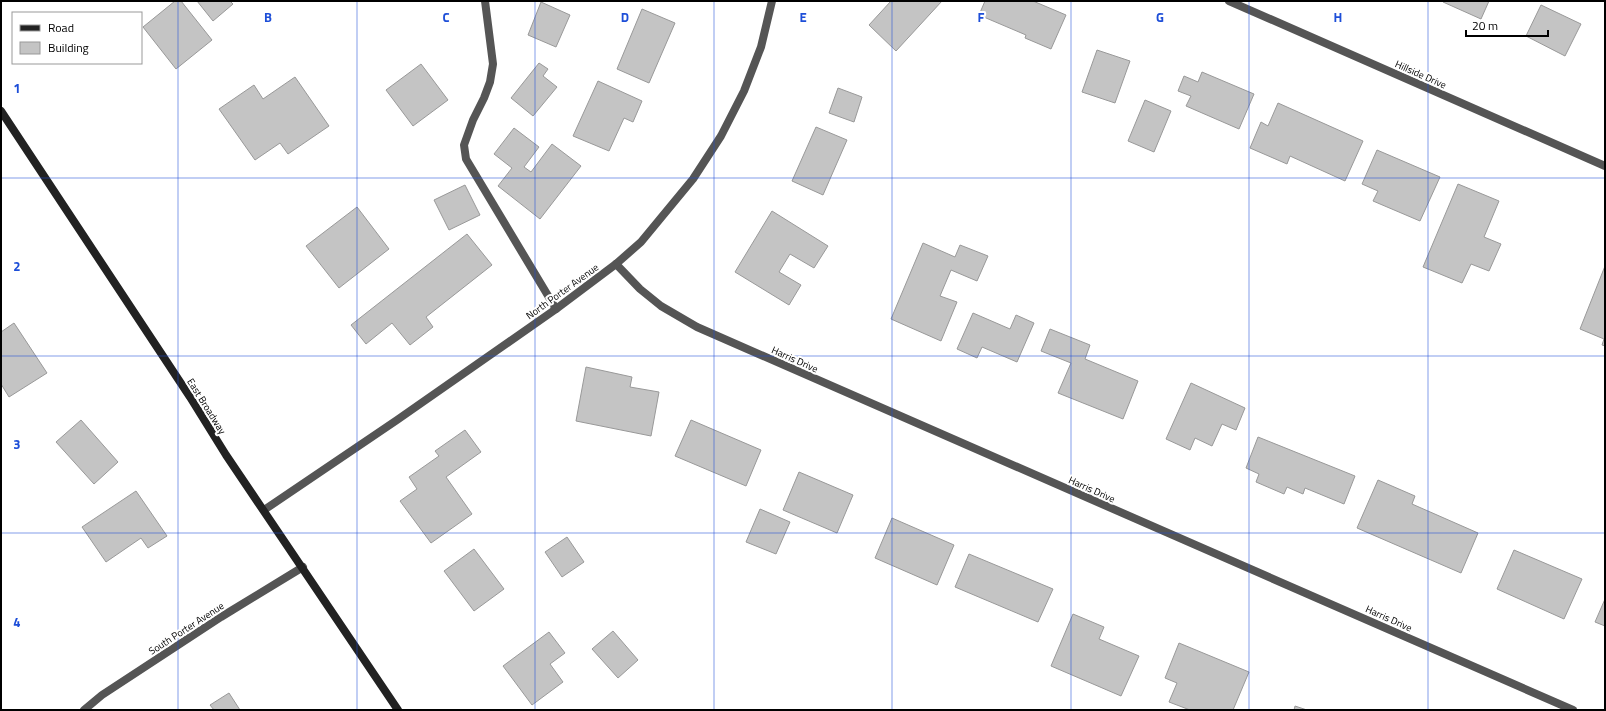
<svg xmlns="http://www.w3.org/2000/svg" width="1606" height="711" font-family="'Titillium Web',sans-serif">
<style>
.building{fill:#c4c4c4;stroke:#999}
.lines{fill:none;stroke-linecap:round;stroke-linejoin:round}
.lane{stroke:#555;stroke-width:8}
.street{stroke:#555;stroke-width:8}
.secondary{stroke:#222;stroke-width:8}
.grid{fill:none;stroke:#1d4ed8;stroke-width:1;stroke-opacity:0.55}
.labels{text-anchor:middle;stroke-width:4;stroke-linejoin:round;paint-order:stroke}
.street-label{font-size:10px;fill:#000;stroke:#fff}
.grid-label{font-size:13px;text-anchor:middle;font-weight:bold;fill:#1d4ed8;stroke:#fff;stroke-width:4;stroke-linejoin:round;paint-order:stroke}
</style>
<rect width="100%" height="100%" fill="#fff"/>
<!-- building -->
<g class="building">
<polygon points="175,1 181,1 212,40 176,69 143,27"/>
<polygon points="197,1 230,1 233,4 213,21"/>
<polygon points="891,1 942,1 896,51 869,25"/>
<polygon points="985,1 1033,1 1066,15 1051,49 1025,38 1026,35 979,15"/>
<polygon points="1443,1 1489,1 1481,19 1443,2"/>
<polygon points="541,2 570,15 556,47 528,35"/>
<polygon points="1541,5 1581,24 1565,56 1526,36"/>
<polygon points="642,9 675,23 649,83 617,69"/>
<polygon points="1097,50 1130,61 1115,103 1082,92"/>
<polygon points="539,63 548,69 543,76 557,87 533,116 511,98"/>
<polygon points="421,64 448,100 413,126 386,90"/>
<polygon points="1202,72 1254,94 1239,129 1186,106 1191,96 1178,91 1184,76 1198,82"/>
<polygon points="295,77 329,126 288,154 280,143 255,160 219,109 254,85 263,99"/>
<polygon points="598,81 642,101 633,122 624,118 609,151 573,136"/>
<polygon points="838,88 862,97 854,122 829,113"/>
<polygon points="1145,100 1171,111 1154,152 1128,141"/>
<polygon points="1278,103 1363,141 1345,181 1290,156 1287,164 1250,148 1261,122 1268,126"/>
<polygon points="816,127 847,140 823,195 792,181"/>
<polygon points="514,128 539,147 524,167 531,172 552,144 581,166 540,219 498,186 512,168 494,154"/>
<polygon points="1377,150 1440,177 1420,221 1373,201 1378,191 1362,184"/>
<polygon points="1458,184 1499,201 1484,237 1501,244 1489,271 1471,264 1462,283 1423,267"/>
<polygon points="465,185 480,215 449,230 434,200"/>
<polygon points="357,207 389,249 339,288 306,246"/>
<polygon points="772,211 828,246 814,268 790,254 779,272 801,285 789,305 735,272"/>
<polygon points="467,234 492,265 426,317 433,327 410,345 392,323 366,344 351,325"/>
<polygon points="923,243 955,257 960,245 988,256 977,281 951,270 940,296 957,302 941,341 891,319"/>
<polygon points="1605,266 1605,346 1602,345 1604,339 1580,329"/>
<polygon points="973,313 1010,329 1016,315 1034,323 1017,362 982,347 977,358 957,349"/>
<polygon points="14,323 47,373 9,397 1,384 1,332"/>
<polygon points="1050,329 1090,345 1085,359 1138,381 1123,419 1058,393 1071,363 1041,351"/>
<polygon points="586,367 632,377 630,387 659,392 651,436 576,421"/>
<polygon points="1191,383 1245,408 1236,430 1222,424 1212,446 1195,438 1190,450 1166,439"/>
<polygon points="81,420 118,462 94,484 56,442"/>
<polygon points="691,420 761,450 746,486 675,456"/>
<polygon points="465,430 481,452 446,477 472,514 431,543 400,501 417,489 409,477 439,456 435,451"/>
<polygon points="1258,437 1355,476 1344,504 1305,488 1303,494 1287,487 1284,494 1256,482 1259,474 1246,468"/>
<polygon points="799,472 853,495 837,533 783,510"/>
<polygon points="1378,480 1415,496 1412,504 1478,533 1461,573 1357,528"/>
<polygon points="136,491 167,536 148,548 141,538 106,562 82,527"/>
<polygon points="760,509 790,522 776,554 746,542"/>
<polygon points="892,518 954,545 937,585 875,558"/>
<polygon points="567,537 584,562 562,577 545,552"/>
<polygon points="474,549 504,589 474,611 444,571"/>
<polygon points="1514,550 1582,579 1564,619 1497,589"/>
<polygon points="969,554 1053,589 1038,622 955,587"/>
<polygon points="1605,599 1605,626 1595,622"/>
<polygon points="1073,614 1104,627 1099,639 1139,656 1121,696 1051,666"/>
<polygon points="613,631 638,660 618,678 592,649"/>
<polygon points="549,632 565,653 550,664 563,682 532,705 503,666"/>
<polygon points="1179,643 1249,672 1233,710 1190,710 1169,702 1177,683 1165,678"/>
<polygon points="229,693 240,710 214,710 210,705"/>
<polygon points="1295,706 1307,710 1294,710"/>
</g>
<g class="lines">
<!-- lane -->
<polyline class="lane" points="485,1 493,64 490,82 484,98 473,120 464,145 466,159 556,309"/>
<!-- street -->
<g class="street">
<polyline points="1229,1 1605,166"/>
<polyline points="616,264 640,289 661,306 697,327 1573,710"/>
<polyline points="264,510 397,420 556,309 616,264 641,242 693,179 721,136 744,91 761,47 772,1"/>
<polyline points="84,710 102,695 221,617 303,567"/>
</g>
<!-- secondary -->
<polyline class="secondary" points="1,111 190,397 226,455 398,710"/>
</g>
<!-- grid -->
<path class="grid" d="M178,1V710M357,1V710M535,1V710M714,1V710M892,1V710M1071,1V710M1249,1V710M1428,1V710M1,178H1605M1,356H1605M1,533H1605"/>
<g class="labels">
<!-- street labels -->
<g class="street-label">
<text transform="translate(1421 74) rotate(24)" y="4">Hillside Drive</text>
<text transform="translate(562 291) rotate(-36)" y="4">North Porter Avenue</text>
<text transform="translate(795 359) rotate(24)" y="4">Harris Drive</text>
<text transform="translate(207 406) rotate(58)" y="4">East Broadway</text>
<text transform="translate(1092 489) rotate(24)" y="4">Harris Drive</text>
<text transform="translate(1389 618) rotate(24)" y="4">Harris Drive</text>
<text transform="translate(186 628) rotate(-33)" y="4">South Porter Avenue</text>
</g>
</g>
<g class="grid-label">
<text x="268" y="22">B</text>
<text x="446" y="22">C</text>
<text x="625" y="22">D</text>
<text x="803" y="22">E</text>
<text x="981" y="22">F</text>
<text x="1160" y="22">G</text>
<text x="1338" y="22">H</text>
<text x="17" y="93">1</text>
<text x="17" y="271">2</text>
<text x="17" y="449">3</text>
<text x="17" y="627">4</text>
</g>
<!-- border -->
<rect width="1606" height="711" fill="none" stroke="#000000" stroke-width="4"/>
<!-- legend -->
<rect x="12" y="12" width="130" height="52" fill="#ffffff" stroke="#999999"/>
<rect x="20" y="25" width="20" height="6" fill="#222222" stroke="#999999"/>
<text x="48" y="32" font-size="12" fill="#000000">Road</text>
<rect x="20" y="42" width="20" height="12" fill="#c4c4c4" stroke="#999999"/>
<text x="48" y="52" font-size="12" fill="#000000">Building</text>
<!-- scale -->
<path d="M1466 30v6h82v-6" fill="none" stroke="#000000" stroke-width="2"/>
<text x="1472" y="30" font-size="12" fill="#000000" stroke="#ffffff" stroke-width="3" paint-order="stroke">20 m</text>
</svg>
